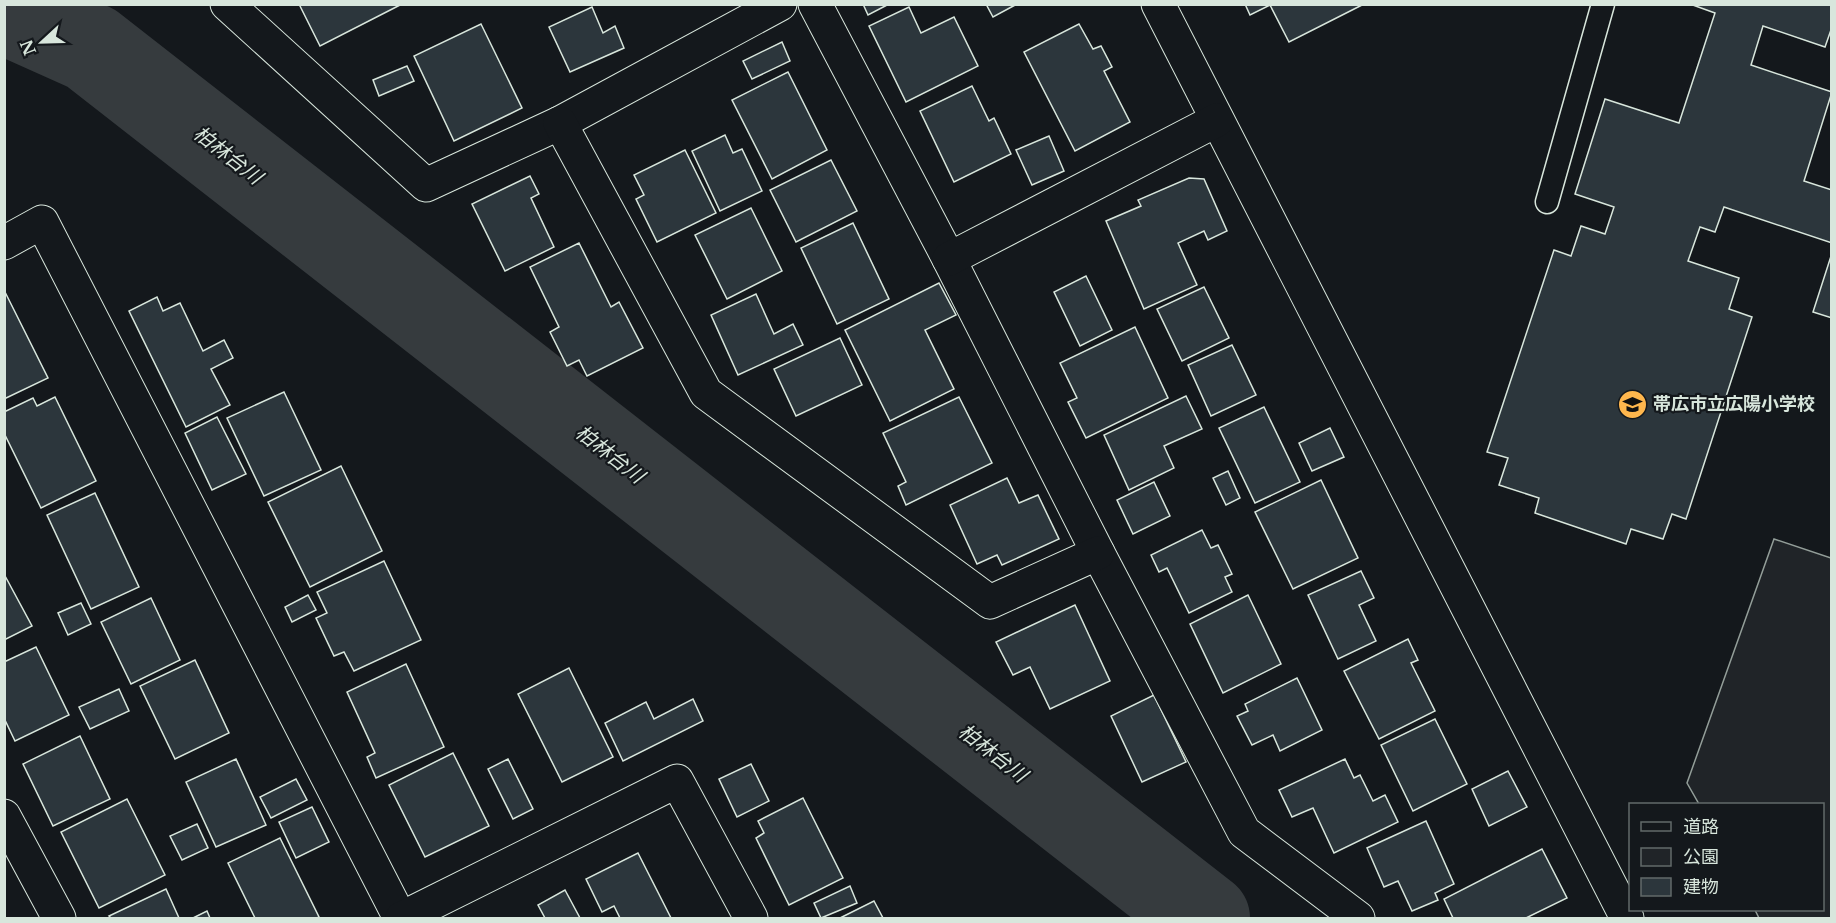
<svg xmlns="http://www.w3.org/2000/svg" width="1836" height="923" font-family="'Libre Baskerville','Noto Sans JP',serif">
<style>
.green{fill:#202428;stroke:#939e99;stroke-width:1.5}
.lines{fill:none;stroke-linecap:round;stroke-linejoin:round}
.river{stroke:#363b3e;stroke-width:90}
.building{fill:#2c363c;stroke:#d8e6dc;stroke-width:1.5}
.lane-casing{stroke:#d8e6dc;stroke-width:25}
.street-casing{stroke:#d8e6dc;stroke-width:35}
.lane{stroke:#14181c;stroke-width:22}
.street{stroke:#14181c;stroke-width:33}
.labels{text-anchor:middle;stroke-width:4.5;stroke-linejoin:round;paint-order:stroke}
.poi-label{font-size:18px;font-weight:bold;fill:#d8e6dc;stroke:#14181c;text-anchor:start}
.water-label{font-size:20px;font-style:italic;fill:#d8e6dc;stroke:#14181c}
</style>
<rect width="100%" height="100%" fill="#14181c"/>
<!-- green -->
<polygon class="green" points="1774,539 1831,558 1831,918 1759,918 1755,910 1822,910 1822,804 1699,804 1687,783"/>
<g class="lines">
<!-- river -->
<polyline class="river" points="4,9 91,48 1205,918"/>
</g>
<!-- building -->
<g class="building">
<polygon points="299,4 402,4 320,46"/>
<polygon points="863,4 889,4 868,15"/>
<polygon points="986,4 1017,4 993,17"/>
<polygon points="1245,4 1364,4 1289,42 1270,5 1250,15"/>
<polygon points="1690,4 1832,4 1832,27 1825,47 1763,26 1751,65 1832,92 1804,181 1832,190 1832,243 1724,207 1715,232 1700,227 1688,261 1739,278 1729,309 1752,317 1686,519 1672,514 1663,539 1631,529 1626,544 1535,513 1539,498 1499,485 1508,458 1487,452 1554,250 1571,256 1581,226 1605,234 1614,207 1575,194 1605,99 1679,123 1715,13"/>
<polygon points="592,7 603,33 615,26 624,48 570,72 549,27"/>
<polygon points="909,7 921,33 954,17 978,66 906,102 869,26"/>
<polygon points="481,24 522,108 454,141 414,56"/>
<polygon points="1079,24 1093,49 1101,46 1112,67 1104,71 1130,122 1075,151 1024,52"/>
<polygon points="782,42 790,61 752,79 743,61"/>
<polygon points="407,66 414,81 379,96 373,80"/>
<polygon points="788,72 827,150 772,179 732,100"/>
<polygon points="972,86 989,121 994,118 1011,154 954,182 920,111"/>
<polygon points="725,135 733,153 742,149 762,191 720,211 692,151"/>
<polygon points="1049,136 1064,171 1032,185 1016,150"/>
<polygon points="685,150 716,213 657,242 636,199 644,195 634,175"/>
<polygon points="831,160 857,211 796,242 770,190"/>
<polygon points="530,176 539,194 531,198 554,247 505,271 472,204"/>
<polygon points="1189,178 1204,179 1227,231 1208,240 1204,231 1178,243 1197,285 1144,309 1106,221 1141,206 1138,200"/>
<polygon points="751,208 782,271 727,299 695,235"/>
<polygon points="853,223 889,299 837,324 801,248"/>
<polygon points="579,243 611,307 619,302 643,348 587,376 579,360 567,366 550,332 559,327 530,267"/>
<polygon points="1832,253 1832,318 1813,312"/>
<polygon points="1086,276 1112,330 1080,346 1054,292"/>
<polygon points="939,283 956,315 925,330 954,389 890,421 845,330"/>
<polygon points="1204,287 1229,338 1182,361 1157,309"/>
<polygon points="4,290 48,378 4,399"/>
<polygon points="756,294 774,334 793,324 803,345 738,375 711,315"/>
<polygon points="157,297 163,311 180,303 203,351 224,340 233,358 211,369 230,405 186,427 129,311"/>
<polygon points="1135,327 1168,398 1086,438 1068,402 1077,398 1060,363"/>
<polygon points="840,338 862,385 796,416 774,369"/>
<polygon points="1232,345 1256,395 1211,416 1188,365"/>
<polygon points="284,392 321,470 264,496 227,418"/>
<polygon points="1186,396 1202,429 1164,446 1174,468 1129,490 1104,435"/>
<polygon points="55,397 96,481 41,508 4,433 4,412 33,398 37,406"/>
<polygon points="959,397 992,463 906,505 898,486 906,482 883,433"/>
<polygon points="1264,407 1300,482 1255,503 1219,428"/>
<polygon points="217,417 246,474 212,490 185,433"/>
<polygon points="1330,428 1344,457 1312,471 1299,443"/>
<polygon points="341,466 382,551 310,587 268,502"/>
<polygon points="1228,471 1240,498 1226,505 1213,478"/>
<polygon points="1007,478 1019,503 1038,495 1059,539 1002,565 997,555 977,564 950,505"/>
<polygon points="1321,480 1358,558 1293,589 1255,512"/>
<polygon points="1154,482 1170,516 1133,534 1117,500"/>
<polygon points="95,493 139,587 91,609 47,515"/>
<polygon points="1202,530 1211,548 1218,545 1232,574 1225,577 1232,592 1189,613 1167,568 1159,572 1151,555"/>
<polygon points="384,561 421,640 354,671 344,652 334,656 316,618 327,613 317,592"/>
<polygon points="1361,571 1374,598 1359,605 1376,641 1338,659 1308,595"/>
<polygon points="4,574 32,626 4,640"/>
<polygon points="308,595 316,610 292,622 285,607"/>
<polygon points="1248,595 1281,664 1223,693 1190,624"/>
<polygon points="151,598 180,660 131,684 101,622"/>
<polygon points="81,603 91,624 68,635 58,613"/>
<polygon points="1075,605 1110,681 1050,709 1030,667 1013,675 996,642"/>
<polygon points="1408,639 1418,660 1411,663 1435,711 1379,739 1344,671"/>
<polygon points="36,647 69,715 15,741 4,718 4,662"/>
<polygon points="195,660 229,733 175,759 140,686"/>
<polygon points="406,664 444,747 376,778 367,757 375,753 347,692"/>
<polygon points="569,668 613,757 562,782 518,694"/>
<polygon points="1297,678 1322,730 1280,751 1273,735 1252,745 1237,716 1248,711 1245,704"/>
<polygon points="119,689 129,711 90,729 79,707"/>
<polygon points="1154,695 1186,762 1142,782 1111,716"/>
<polygon points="693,699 703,721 623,761 605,723 646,702 654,719"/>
<polygon points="1435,719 1467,784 1413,811 1381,745"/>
<polygon points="80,736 110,799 53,826 23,764"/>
<polygon points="453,753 489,826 425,857 389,785"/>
<polygon points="236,759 266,825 216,847 186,782"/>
<polygon points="508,759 533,809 513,819 488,769"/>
<polygon points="1345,759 1354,778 1360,775 1373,801 1385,795 1398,822 1334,853 1313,808 1292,817 1279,790"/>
<polygon points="751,764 769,801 737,817 719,779"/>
<polygon points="1508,771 1527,807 1489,826 1472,789"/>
<polygon points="296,779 307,800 271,818 260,797"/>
<polygon points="803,798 843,878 789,905 756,838 764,833 758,821"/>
<polygon points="127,799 165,875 99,908 61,832"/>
<polygon points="312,807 329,842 296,858 279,822"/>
<polygon points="1426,821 1454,884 1435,893 1438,900 1412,911 1398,881 1384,887 1367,848"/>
<polygon points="197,824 208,848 182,860 170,836"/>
<polygon points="280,838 319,917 317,918 255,918 228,863"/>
<polygon points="1542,849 1567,898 1526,918 1453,918 1444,899"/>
<polygon points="638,853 671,918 620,918 614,906 602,912 586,879"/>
<polygon points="850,886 857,903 821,918 814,903"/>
<polygon points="166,889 179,918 111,918 109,916"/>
<polygon points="565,890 580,918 545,918 538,905"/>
<polygon points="874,901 883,918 840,918"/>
<polygon points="207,911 210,918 193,918"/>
</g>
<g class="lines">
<defs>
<polyline id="lane" points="1547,202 1603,4"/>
<g id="street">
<polyline points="227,4 426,185 560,123 780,4"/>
<polyline points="815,4 949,259 1098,553 1244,832 1358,918"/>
<polyline points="1158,4 1627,918"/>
<polyline points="560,123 706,393 990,602 1098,553"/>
<polyline points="4,243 42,222 400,918"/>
<polyline points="949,259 1217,120"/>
<polyline points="4,816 59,918"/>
<polyline points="402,918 677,781 751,918"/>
</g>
</defs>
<!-- lane casing -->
<use href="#lane" class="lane-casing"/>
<!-- street casing -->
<use href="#street" class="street-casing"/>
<!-- lane -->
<use href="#lane" class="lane"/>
<!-- street -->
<use href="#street" class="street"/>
</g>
<!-- icons -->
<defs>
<symbol id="school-disc" viewBox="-11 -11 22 22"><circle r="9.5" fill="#ffb74d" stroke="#14181c"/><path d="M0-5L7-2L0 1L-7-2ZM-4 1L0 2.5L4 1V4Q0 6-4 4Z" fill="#111"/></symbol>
</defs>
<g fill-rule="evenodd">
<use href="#school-disc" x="1616" y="388" width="33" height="33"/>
</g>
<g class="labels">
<!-- poi labels -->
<g class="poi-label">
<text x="1653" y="410">帯広市立広陽小学校</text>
</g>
<!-- water labels -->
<g class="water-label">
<text transform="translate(228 155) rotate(38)" y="7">柏林台川</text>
<text transform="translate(610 454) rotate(38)" y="7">柏林台川</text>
<text transform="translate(993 753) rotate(38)" y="7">柏林台川</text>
</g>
</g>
<!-- border -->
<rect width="1836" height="923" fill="none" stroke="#d8e6dc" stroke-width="12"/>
<!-- legend -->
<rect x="1629" y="803" width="195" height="108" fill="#14181c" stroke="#626a69" stroke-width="1.5"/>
<rect x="1641" y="822" width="30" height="9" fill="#14181c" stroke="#626a69" stroke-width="1.5"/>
<text x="1683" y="833" font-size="18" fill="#d8e6dc">道路</text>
<rect x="1641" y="848" width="30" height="18" fill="#202428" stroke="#626a69" stroke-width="1.5"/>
<text x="1683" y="863" font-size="18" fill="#d8e6dc">公園</text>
<rect x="1641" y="878" width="30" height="18" fill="#2c363c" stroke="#626a69" stroke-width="1.5"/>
<text x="1683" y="893" font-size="18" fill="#d8e6dc">建物</text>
<!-- north arrow -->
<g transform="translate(42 42) rotate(248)" stroke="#14181c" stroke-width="4.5" paint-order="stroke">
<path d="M0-4.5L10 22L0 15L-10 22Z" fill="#d8e6dc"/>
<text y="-9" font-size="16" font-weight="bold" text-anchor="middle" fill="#d8e6dc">N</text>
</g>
</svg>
